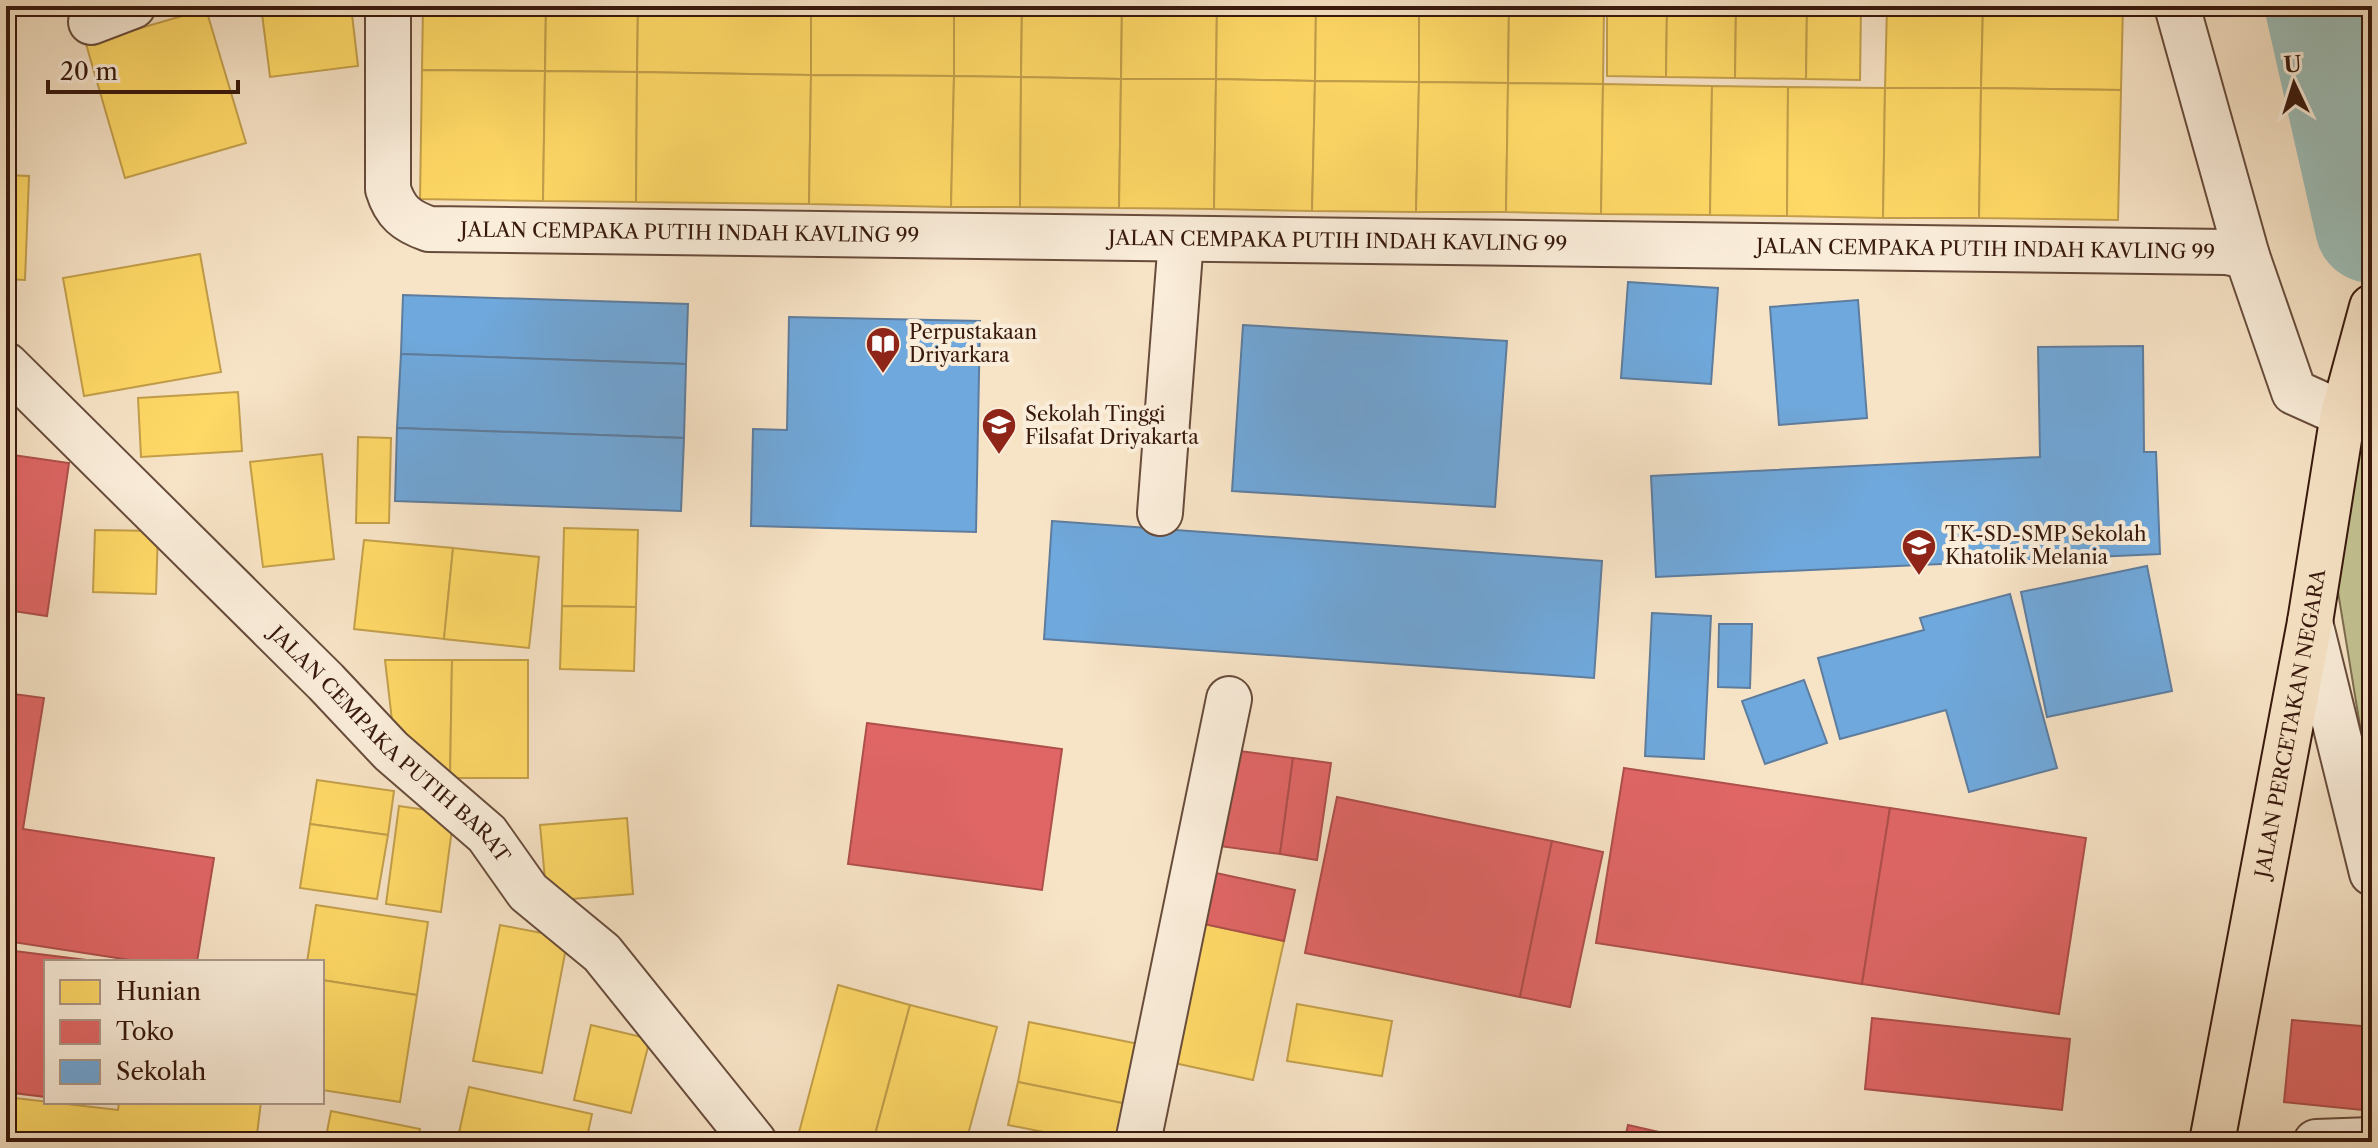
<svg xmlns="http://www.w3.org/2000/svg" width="2378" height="1148" font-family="'Libre Caslon Text',serif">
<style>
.green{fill:#c3c291;stroke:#7e6e4f;stroke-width:2}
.homes{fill:#ffd966;stroke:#c39f4b;stroke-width:2}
.shops{fill:#e06666;stroke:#ae4f4b;stroke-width:2}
.schools{fill:#6fa8dc;stroke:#5e7d9e;stroke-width:2}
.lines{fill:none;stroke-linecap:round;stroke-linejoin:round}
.river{stroke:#9dbeb8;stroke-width:114}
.minor-casing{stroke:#684c3b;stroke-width:48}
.major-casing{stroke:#38190d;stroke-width:48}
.minor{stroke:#faedda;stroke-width:44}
.major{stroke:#f7e3c6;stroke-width:44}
.labels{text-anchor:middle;stroke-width:8;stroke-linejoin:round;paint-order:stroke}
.street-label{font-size:20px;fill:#38190d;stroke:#faedda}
.poi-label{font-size:20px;fill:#38190d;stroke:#faedda;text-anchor:start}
</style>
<rect width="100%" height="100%" fill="#f7e3c6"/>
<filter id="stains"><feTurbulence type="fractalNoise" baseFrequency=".0025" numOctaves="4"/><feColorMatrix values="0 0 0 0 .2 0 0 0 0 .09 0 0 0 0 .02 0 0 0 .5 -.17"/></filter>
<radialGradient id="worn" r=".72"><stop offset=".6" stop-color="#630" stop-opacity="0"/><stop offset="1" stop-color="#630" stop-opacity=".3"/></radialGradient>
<!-- green -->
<polygon class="green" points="2372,323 2372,799 2328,531"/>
<!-- homes -->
<g class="homes">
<polygon points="261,6 351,6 358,66 270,77"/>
<polygon points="423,6 546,6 545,71 422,70"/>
<polygon points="546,6 638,6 637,72 545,71"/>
<polygon points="638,6 811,6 811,75 637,72"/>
<polygon points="811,6 954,6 954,76 811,75"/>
<polygon points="954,6 1022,6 1021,77 954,76"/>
<polygon points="1022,6 1122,6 1121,79 1021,77"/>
<polygon points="1122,6 1217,6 1216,79 1121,79"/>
<polygon points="1217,6 1316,6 1315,81 1216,79"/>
<polygon points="1316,6 1419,6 1419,82 1315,81"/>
<polygon points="1419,6 1509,6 1508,83 1419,82"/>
<polygon points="1509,6 1604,6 1603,84 1508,83"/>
<polygon points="1607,6 1667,6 1666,77 1607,76"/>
<polygon points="1667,6 1736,6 1735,78 1666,77"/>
<polygon points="1736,6 1807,6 1806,79 1735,78"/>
<polygon points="1807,6 1861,6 1860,80 1806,79"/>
<polygon points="1887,6 1983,6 1981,88 1885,88"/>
<polygon points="1983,6 2123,6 2121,90 1981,88"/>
<polygon points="206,9 246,143 125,178 86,44"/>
<polygon points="422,70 545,71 543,201 420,199"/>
<polygon points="545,71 637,72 636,202 543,201"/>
<polygon points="637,72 811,75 809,204 636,202"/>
<polygon points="811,75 954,76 951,207 809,204"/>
<polygon points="954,76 1021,77 1020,207 951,207"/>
<polygon points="1021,77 1121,79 1119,208 1020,207"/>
<polygon points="1121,79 1216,79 1214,209 1119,208"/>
<polygon points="1216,79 1315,81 1312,211 1214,209"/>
<polygon points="1315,81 1419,82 1416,212 1312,211"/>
<polygon points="1419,82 1508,83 1506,212 1416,212"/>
<polygon points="1508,83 1603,84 1601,214 1506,212"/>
<polygon points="1603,84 1712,86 1710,215 1601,214"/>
<polygon points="1712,86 1788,87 1787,216 1710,215"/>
<polygon points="1788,87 1885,88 1883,218 1787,216"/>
<polygon points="1885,88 1981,88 1979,218 1883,218"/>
<polygon points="1981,88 2121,90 2118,220 1979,218"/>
<polygon points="6,175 29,176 25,280 6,279"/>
<polygon points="200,254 221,372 84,396 63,278"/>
<polygon points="238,392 242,451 141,457 138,398"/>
<polygon points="358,437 391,438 389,523 356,523"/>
<polygon points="322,454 334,559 263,567 250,462"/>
<polygon points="564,528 638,530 636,607 562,606"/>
<polygon points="95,530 158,531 156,594 93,592"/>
<polygon points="364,540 453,548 444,639 354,629"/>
<polygon points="453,548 539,557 529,648 444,639"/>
<polygon points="562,606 636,607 634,671 560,669"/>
<polygon points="385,660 452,660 450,778 393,729"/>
<polygon points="452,660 528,660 528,778 450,778"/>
<polygon points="317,780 394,791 388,835 310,824"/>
<polygon points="399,806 454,814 441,912 386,904"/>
<polygon points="627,818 633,894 547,901 540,825"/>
<polygon points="310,824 388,835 377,899 300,888"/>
<polygon points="316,905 428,922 417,995 322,980 322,962 307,962"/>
<polygon points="1204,924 1284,941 1253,1080 1174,1063"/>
<polygon points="500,925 568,938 542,1073 473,1061"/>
<polygon points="322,980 417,995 400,1102 322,1090"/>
<polygon points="838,985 910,1005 873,1142 819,1142 798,1136"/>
<polygon points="1297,1004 1392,1021 1382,1076 1287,1061"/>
<polygon points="910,1005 997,1027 966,1142 873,1142"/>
<polygon points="1029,1022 1139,1044 1127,1104 1018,1082"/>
<polygon points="591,1025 650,1039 631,1113 574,1100"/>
<polygon points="1018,1082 1127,1104 1118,1142 1094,1142 1008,1125"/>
<polygon points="469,1087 592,1114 586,1142 457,1142"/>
<polygon points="6,1097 118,1110 119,1102 261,1102 256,1142 6,1142"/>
<polygon points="331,1111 420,1129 417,1142 325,1142"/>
</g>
<!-- shops -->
<g class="shops">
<polygon points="6,454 69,463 47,616 6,610"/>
<polygon points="6,693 44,698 23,829 214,858 197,962 143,962 6,941"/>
<polygon points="867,723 1062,749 1042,890 848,864"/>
<polygon points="1232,750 1293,758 1280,854 1219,846"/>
<polygon points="1293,758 1331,763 1317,860 1280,854"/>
<polygon points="1624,768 1890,808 1862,984 1596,943"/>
<polygon points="1337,797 1552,841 1520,997 1305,953"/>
<polygon points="1890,808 2086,838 2059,1014 1862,984"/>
<polygon points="1552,841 1603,852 1570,1007 1520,997"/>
<polygon points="1216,873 1295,890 1284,941 1204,924"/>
<polygon points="6,950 103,962 46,962 46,1097 6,1092"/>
<polygon points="1872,1018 2070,1039 2062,1110 1865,1089"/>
<polygon points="2292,1020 2372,1027 2372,1111 2284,1102"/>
<polygon points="1628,1125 1703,1142 1624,1142"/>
</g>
<!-- schools -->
<g class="schools">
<polygon points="1628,282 1718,288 1711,384 1621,378"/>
<polygon points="403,295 688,304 686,364 401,354"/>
<polygon points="1858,300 1867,418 1779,425 1770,307"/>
<polygon points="789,317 980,321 976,532 751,526 753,429 787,430"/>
<polygon points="1243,325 1507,341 1495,507 1232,491"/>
<polygon points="2143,346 2144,452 2156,452 2160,554 1656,577 1651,476 2040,457 2038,347"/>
<polygon points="401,354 686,364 684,438 397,428"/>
<polygon points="397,428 684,438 681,511 395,501"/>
<polygon points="1052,521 1602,561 1594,678 1044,639"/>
<polygon points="2147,566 2172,691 2047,717 2021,592"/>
<polygon points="2010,594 2057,768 1969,792 1946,710 1840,739 1818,658 1924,630 1920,618"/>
<polygon points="1652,613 1711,616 1704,759 1645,756"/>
<polygon points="1719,624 1752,624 1750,688 1718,687"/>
<polygon points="1804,680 1827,743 1765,764 1742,701"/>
</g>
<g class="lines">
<!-- river -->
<polyline class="river" points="2322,6 2372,226"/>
<defs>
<g id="minor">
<path id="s1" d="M388,6V189C395,212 406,221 429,229L2226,252L2247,256"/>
<polyline points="2177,6 2247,256 2294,392 2343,414"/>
<polyline points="91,22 133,6"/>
<path id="s2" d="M6,365L326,682L391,751L487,834L528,892L602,953L754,1142"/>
<polyline points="1160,513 1181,239"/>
<polyline points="2310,622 2372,873"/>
<polyline points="1138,1142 1229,699"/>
<polyline points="2316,1142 2372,1140"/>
</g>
<g id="major">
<path id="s3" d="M2212,1142L2310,622L2343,414L2372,307"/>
</g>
</defs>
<!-- minor casing -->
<use href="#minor" class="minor-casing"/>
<!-- major casing -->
<use href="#major" class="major-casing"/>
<!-- minor -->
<use href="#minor" class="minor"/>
<!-- major -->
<use href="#major" class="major"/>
</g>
<!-- icons -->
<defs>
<symbol id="library-pin" viewBox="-11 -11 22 30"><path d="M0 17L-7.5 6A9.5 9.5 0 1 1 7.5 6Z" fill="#8f2418" stroke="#faedda"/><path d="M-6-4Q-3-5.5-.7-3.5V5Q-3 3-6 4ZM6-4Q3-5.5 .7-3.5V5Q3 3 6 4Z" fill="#fff"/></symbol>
<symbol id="university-pin" viewBox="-11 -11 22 30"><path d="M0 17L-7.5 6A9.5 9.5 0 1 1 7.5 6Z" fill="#8f2418" stroke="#faedda"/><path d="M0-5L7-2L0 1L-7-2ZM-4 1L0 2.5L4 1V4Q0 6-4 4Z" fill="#fff"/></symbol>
<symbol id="school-pin" viewBox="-11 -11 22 30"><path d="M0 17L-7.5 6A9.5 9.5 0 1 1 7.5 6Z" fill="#8f2418" stroke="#faedda"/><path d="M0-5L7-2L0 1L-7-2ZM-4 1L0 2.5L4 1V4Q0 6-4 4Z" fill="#fff"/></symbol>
</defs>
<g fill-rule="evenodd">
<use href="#library-pin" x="863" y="324" width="40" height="54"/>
<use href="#university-pin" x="979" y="405" width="40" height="54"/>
<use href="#school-pin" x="1899" y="526" width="40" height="54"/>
</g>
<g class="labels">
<!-- street labels -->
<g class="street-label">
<text dy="7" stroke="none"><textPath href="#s1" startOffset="504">JALAN CEMPAKA PUTIH INDAH KAVLING 99</textPath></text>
<text dy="7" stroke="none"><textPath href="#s1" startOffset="1152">JALAN CEMPAKA PUTIH INDAH KAVLING 99</textPath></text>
<text dy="7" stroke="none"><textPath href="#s1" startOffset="1800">JALAN CEMPAKA PUTIH INDAH KAVLING 99</textPath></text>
<text dy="7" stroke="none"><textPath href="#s3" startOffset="426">JALAN PERCETAKAN NEGARA</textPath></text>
<text dy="7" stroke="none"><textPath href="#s2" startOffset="540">JALAN CEMPAKA PUTIH BARAT</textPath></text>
</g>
<!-- poi labels -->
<g class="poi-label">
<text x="909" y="339">Perpustakaan<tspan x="909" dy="23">Driyarkara</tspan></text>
<text x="1025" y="421">Sekolah Tinggi<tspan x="1025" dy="23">Filsafat Driyakarta</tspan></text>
<text x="1945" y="541">TK-SD-SMP Sekolah<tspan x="1945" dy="23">Khatolik Melania</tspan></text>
</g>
</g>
<!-- margin -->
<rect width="2378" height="1148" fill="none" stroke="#f7e3c6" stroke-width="32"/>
<rect x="8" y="8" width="2362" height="1132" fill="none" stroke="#38190d" stroke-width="4"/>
<rect x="16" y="16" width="2346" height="1116" fill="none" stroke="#38190d" stroke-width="2"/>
<!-- legend -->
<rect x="44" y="960" width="280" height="144" fill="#faedda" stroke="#ac9888" stroke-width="2"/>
<rect x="60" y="980" width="40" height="24" fill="#ffd966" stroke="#ac9888" stroke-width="2"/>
<text x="116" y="1000" font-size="24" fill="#38190d">Hunian</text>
<rect x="60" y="1020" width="40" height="24" fill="#e06666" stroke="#ac9888" stroke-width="2"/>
<text x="116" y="1040" font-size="24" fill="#38190d">Toko</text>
<rect x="60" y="1060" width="40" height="24" fill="#6fa8dc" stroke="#ac9888" stroke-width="2"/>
<text x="116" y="1080" font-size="24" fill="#38190d">Sekolah</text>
<!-- north arrow -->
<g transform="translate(2294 84) rotate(356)" stroke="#faedda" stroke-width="6" paint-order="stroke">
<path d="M0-6L14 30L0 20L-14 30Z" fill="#38190d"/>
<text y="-12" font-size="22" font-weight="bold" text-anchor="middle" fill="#38190d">U</text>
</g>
<!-- scale -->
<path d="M48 80v12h190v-12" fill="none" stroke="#38190d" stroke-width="4"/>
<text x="60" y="80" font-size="24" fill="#38190d" stroke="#faedda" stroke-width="6" paint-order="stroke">20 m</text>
<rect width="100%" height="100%" filter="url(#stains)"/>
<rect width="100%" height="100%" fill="url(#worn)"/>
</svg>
